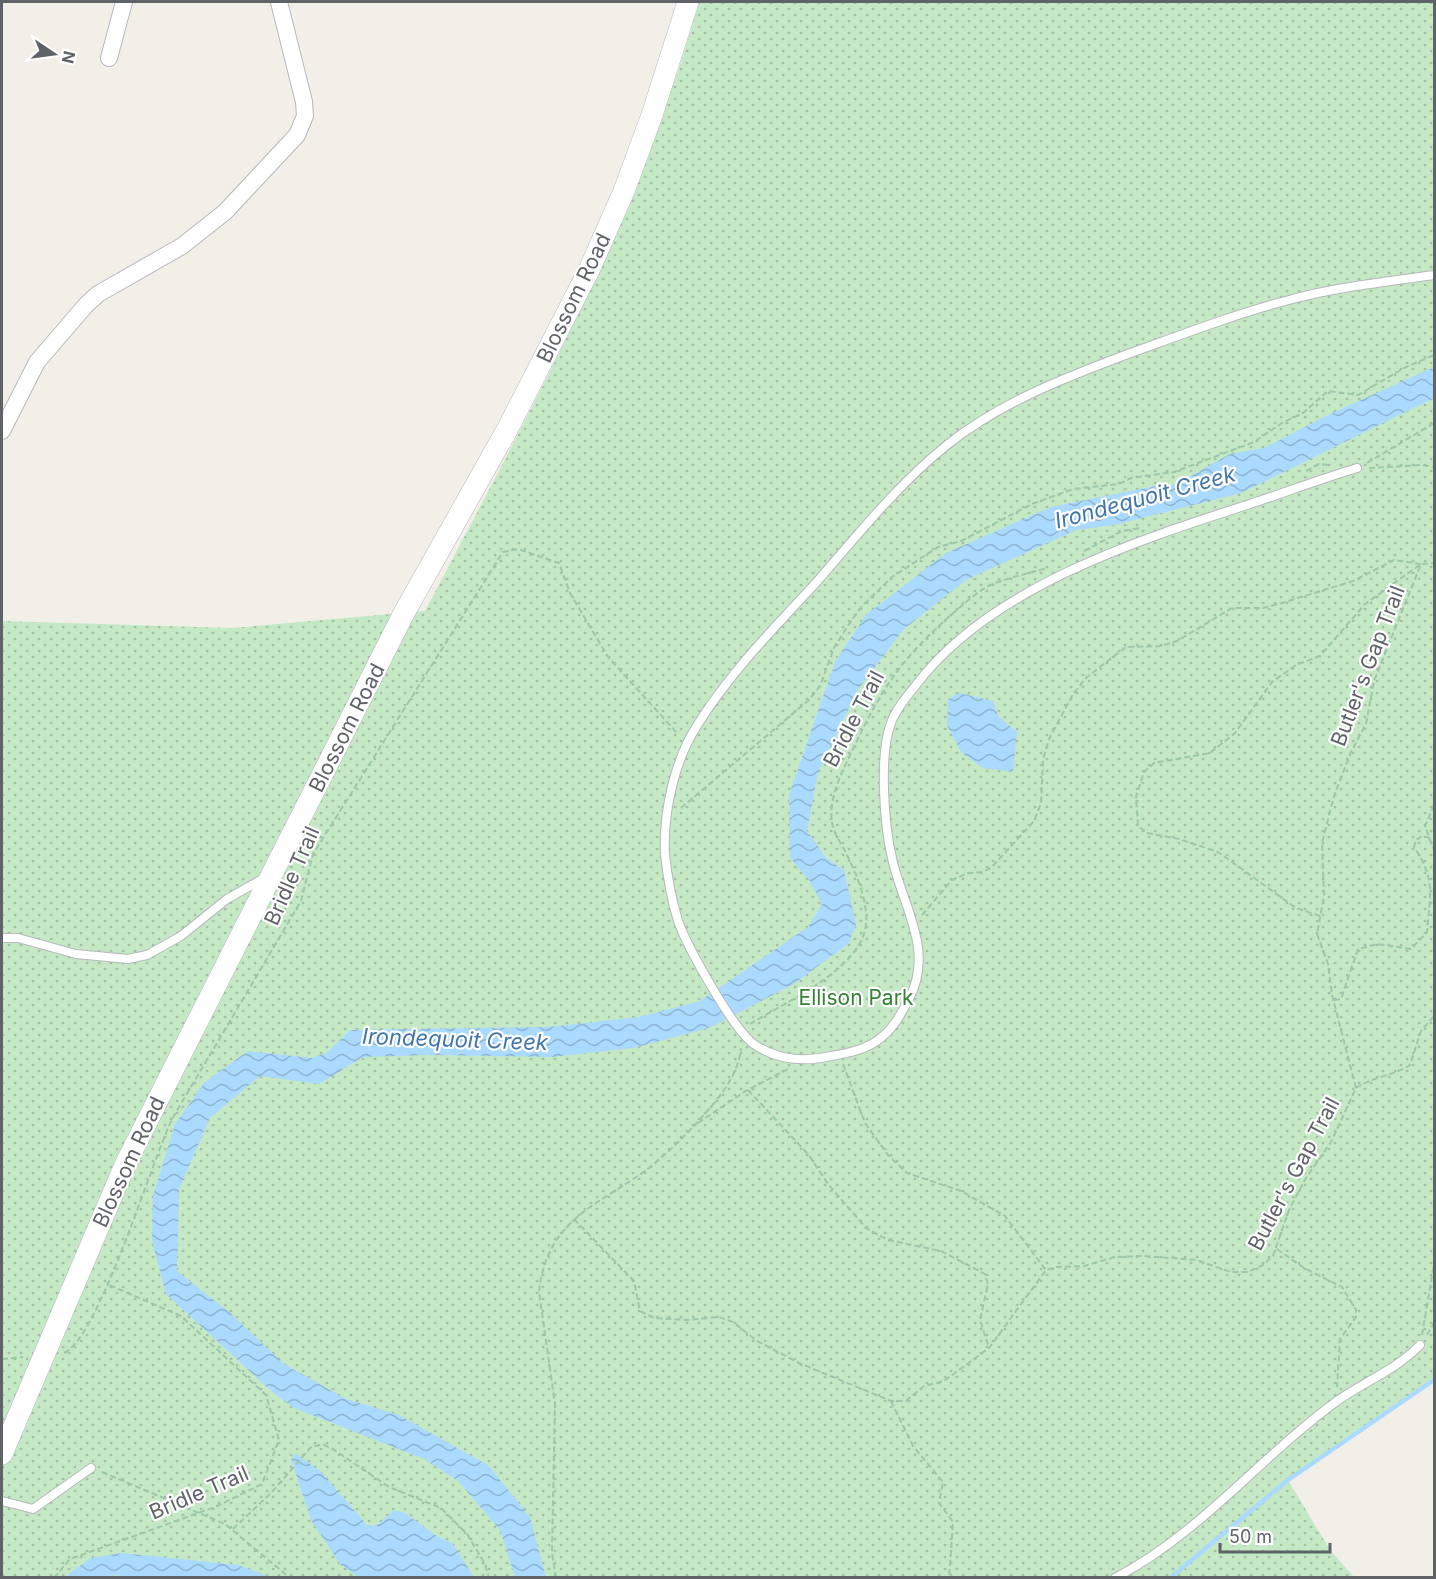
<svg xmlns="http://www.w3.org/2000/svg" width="1436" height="1579" font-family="Inter,sans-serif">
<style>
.park{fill:url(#park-dots)}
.water{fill:url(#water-waves)}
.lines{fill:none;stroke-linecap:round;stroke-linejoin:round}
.stream{stroke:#aadaff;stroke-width:4.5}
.service-casing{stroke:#b5b8bc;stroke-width:10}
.minor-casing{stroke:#b5b8bc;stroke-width:18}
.tertiary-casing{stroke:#b5b8bc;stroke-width:22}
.path{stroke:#9cc7a9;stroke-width:2;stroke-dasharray:6 3;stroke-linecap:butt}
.service{stroke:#fff;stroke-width:8}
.minor{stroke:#fff;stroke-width:16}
.tertiary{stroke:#fff;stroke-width:21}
.labels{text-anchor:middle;stroke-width:4.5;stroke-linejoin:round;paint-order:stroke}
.street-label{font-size:21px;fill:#5f6368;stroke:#fff}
.park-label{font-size:21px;fill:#348238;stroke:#fff}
.water-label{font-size:22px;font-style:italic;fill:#4174aa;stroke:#fff}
</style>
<defs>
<pattern id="park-dots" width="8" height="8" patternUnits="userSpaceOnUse" patternTransform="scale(1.5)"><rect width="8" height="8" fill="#c5e8c5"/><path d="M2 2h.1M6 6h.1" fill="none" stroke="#a3c0a4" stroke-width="1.8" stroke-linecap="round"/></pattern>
<pattern id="water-waves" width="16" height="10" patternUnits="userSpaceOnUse" patternTransform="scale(1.5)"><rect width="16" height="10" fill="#aadaff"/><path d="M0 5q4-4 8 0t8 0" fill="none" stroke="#8eb4d2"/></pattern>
</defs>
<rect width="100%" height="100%" fill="#f1efe8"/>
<!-- park -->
<path class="park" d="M699,2H1434V1380L1288,1480L1330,1550L1354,1577L2,1578V621L232,628L425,611C529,413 639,218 699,2Z"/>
<!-- water -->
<g class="water">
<polygon points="1434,367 1434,398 1241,493 1114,525 1076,530 966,580 904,629 859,688 818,772 807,831 827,859 844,870 856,925 848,944 792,985 709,1028 633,1048 553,1057 427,1055 363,1057 319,1084 260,1076 210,1118 179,1189 177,1271 228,1311 284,1364 346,1399 399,1415 489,1466 530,1517 546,1577 515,1577 500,1530 458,1481 424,1459 294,1408 270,1390 166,1294 152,1241 153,1196 175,1124 205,1082 248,1051 312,1058 328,1052 350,1030 549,1027 639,1017 700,1001 808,927 822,904 809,880 790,858 789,795 835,662 866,615 946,553 1051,507 1155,486 1169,486 1184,480 1230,454 1264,448 1330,414"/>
<polygon points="960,693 993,701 998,716 1017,732 1013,772 983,768 962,753 947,726 948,699"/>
<polygon points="296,1453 321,1472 367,1525 376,1526 394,1510 405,1513 435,1535 452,1543 474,1577 358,1577 340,1564 311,1520 291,1459"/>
<polygon points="122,1553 238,1565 270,1577 134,1578 115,1575 111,1577 64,1577 91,1558"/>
</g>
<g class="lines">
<!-- stream -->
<polyline class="stream" points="1170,1578 1288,1480 1434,1380"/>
<defs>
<g id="service">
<path d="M1357,468C1321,479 1286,492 1250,504C1138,540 990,587 916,685C907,696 896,709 891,723C879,754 884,825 892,858C902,905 935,950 909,999C902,1012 895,1026 883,1036C869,1049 849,1053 831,1056C805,1062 778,1060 755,1045C733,1030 688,948 678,921C672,901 667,874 665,854C663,811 675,759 698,724C730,673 773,629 814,585C856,537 897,485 947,445C1001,402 1064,378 1128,354C1181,335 1235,314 1289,300C1336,287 1386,282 1434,275"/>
<polyline points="2,938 18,938 76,954 128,959 147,955 181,936 227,899 264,878"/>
<polyline points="2,1501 33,1509 91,1468"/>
<path d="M1115,1578C1201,1533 1260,1457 1337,1401C1365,1381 1396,1370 1420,1345"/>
</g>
<g id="minor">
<polyline points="109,58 124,2"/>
<polyline points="2,431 37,362 86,305 98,294 182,246 225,212 297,135 305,116 304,102 279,2"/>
</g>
<polyline id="tertiary" points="2,1454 125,1165 404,613 508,428 589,270 624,191 652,115 688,2"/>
</defs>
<!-- service casing -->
<use href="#service" class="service-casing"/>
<!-- minor casing -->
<use href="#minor" class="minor-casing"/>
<!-- tertiary casing -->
<use href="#tertiary" class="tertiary-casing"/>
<!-- path -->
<g class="path">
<polyline points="1367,463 1434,423"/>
<polyline points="1369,468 1422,465 1434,467"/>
<polyline points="1306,471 1319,464 1328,465"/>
<polyline points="1084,551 1122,531 1140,528"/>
<polyline points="1434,805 1425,826 1434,850"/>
<polyline points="681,808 809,700 820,686 834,648 847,627 861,607 892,577 938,547 961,541 1032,504 1073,489 1119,484 1131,478 1174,472 1254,442 1282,423 1303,413 1328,391 1358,395 1404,368 1434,355"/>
<polyline points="922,915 952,880 968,873 983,872 992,867 1034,821 1041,803 1043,760 1049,739 1073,694 1087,677 1126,647 1161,646 1177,641 1232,608 1263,608 1282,603 1353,581 1394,560 1421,564"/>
<polyline points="1320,916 1296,908 1218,852 1179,839 1147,833 1138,826 1136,797 1144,772 1154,763 1210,753 1235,733 1272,682 1296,665 1320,656 1365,604 1421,564"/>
<path d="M1334,1000L1341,999L1358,949L1377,944L1411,949L1427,932C1430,895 1436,879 1414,847L1416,840L1422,836L1430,838"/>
<path d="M750,1024C784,1003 847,975 863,937C873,913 858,877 847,855C842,844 833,833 832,822C828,798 843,770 853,749C882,688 900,660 951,615C964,604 978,590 995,583C1011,577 1030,573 1047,568"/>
<polyline points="843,1064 865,1123 888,1155 907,1173 961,1191 1005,1216 1046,1270"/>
<path d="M1356,1088C1372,1077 1393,1076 1410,1065L1421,1031L1434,1016"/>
<polyline points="748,1090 808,1154 828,1184 866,1228 888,1240 941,1251 985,1274 988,1284 980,1320 989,1348"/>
<polyline points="698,1123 744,1092 788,1069"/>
<polyline points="574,1219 634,1281 640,1311 654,1318 687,1320 719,1317 733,1322 757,1341 799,1363 891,1401 906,1401 924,1386 944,1381 989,1348 1046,1270 1057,1267 1084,1266 1115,1257 1144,1256 1196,1260 1231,1272 1248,1272 1263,1265 1273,1256 1289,1210 1306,1178 1331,1142 1356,1088 1332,995 1328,964 1317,934 1324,896 1322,843 1334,796 1351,752 1366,724 1374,681 1421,564 1434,563"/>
<polyline points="1277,1249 1304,1268 1342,1287 1356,1310 1356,1317 1340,1339 1337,1387"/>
<polyline points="1422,1335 1434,1264"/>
<polyline points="1427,1335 1434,1323"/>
<path d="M64,1353C98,1339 152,1161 172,1119L301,901L313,854L503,552L518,549L559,563L570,593L608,657L678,734"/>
<polyline points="2,1359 23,1357"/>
<polyline points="891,1401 913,1446 943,1482 939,1503 953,1522 949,1578"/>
<polyline points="102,1472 225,1524 290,1578"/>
<polyline points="233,1529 272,1492 312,1446 324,1445 333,1449 389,1487 441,1508 467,1534 485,1564 489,1578"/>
<polyline points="54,1578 70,1559 215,1507 262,1484 279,1440 266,1395 181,1316 109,1285"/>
<path d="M556,1578L552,1553L555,1404L539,1292C547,1215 604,1204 654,1164C674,1147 693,1128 709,1109C724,1092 739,1071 741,1048"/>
</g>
<!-- service -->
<use href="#service" class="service"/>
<!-- minor -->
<use href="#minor" class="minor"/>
<!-- tertiary -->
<use href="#tertiary" class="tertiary"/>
</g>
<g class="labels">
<!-- street labels -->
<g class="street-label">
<text transform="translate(574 298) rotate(-64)" y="7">Blossom Road</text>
<text transform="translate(1368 666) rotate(-69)" y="7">Butler's Gap Trail</text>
<text transform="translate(854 719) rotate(-62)" y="7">Bridle Trail</text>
<text transform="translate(347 728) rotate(-63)" y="7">Blossom Road</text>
<text transform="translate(292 876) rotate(-66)" y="7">Bridle Trail</text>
<text transform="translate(129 1162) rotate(-65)" y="7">Blossom Road</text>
<text transform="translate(1294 1174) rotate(-62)" y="7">Butler's Gap Trail</text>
<text transform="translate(199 1493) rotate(-23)" y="7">Bridle Trail</text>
</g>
<!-- park labels -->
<g class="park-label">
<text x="856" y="1005">Ellison Park</text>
</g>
<!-- water labels -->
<g class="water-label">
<text transform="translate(1145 497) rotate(-15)" y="8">Irondequoit Creek</text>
<text transform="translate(455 1039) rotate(2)" y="8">Irondequoit Creek</text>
</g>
</g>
<!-- border -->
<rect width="1436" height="1579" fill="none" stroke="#5f6368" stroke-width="6"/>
<!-- north arrow -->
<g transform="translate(54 54) rotate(103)" stroke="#ffffff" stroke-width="4.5" paint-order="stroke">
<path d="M0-4.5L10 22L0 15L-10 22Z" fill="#5f6368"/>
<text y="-9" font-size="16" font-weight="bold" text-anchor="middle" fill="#5f6368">N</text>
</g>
<!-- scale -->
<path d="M1220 1543v9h110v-9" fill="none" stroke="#5f6368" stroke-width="3"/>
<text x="1229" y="1543" font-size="18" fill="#5f6368" stroke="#ffffff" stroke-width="4.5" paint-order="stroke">50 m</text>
</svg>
